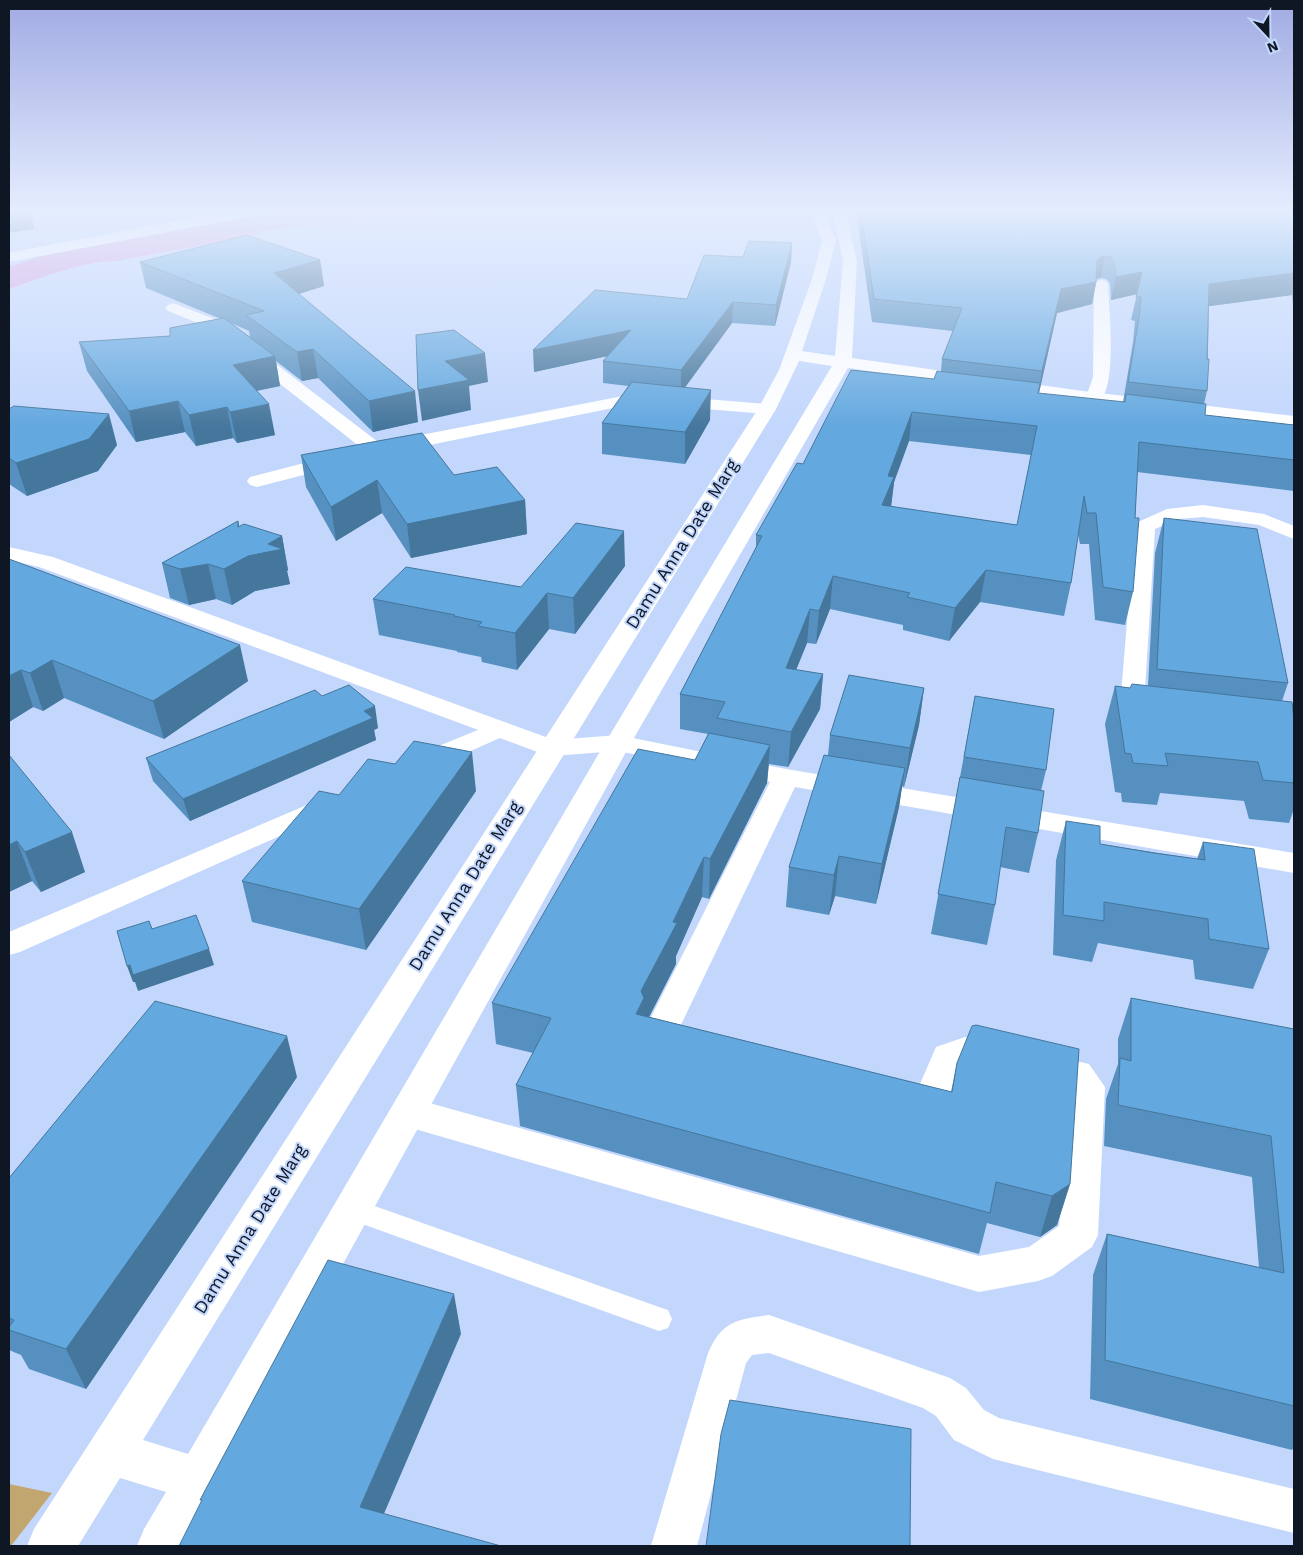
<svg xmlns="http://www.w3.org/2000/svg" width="1303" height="1555" font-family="'Work Sans',sans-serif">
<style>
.green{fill:#c2a66f}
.water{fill:#d89edc}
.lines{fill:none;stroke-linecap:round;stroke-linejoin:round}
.service{fill:#fff;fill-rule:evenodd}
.pedestrian{fill:#fff;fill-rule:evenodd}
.minor{fill:#fff;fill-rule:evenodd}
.tertiary{fill:#fff;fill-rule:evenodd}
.wall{fill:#5590c0;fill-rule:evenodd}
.shaded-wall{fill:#45769c}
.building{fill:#63a8df;stroke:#45769c;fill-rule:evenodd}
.labels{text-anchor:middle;stroke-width:4;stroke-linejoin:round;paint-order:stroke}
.street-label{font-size:18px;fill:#101724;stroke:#c3d7fd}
</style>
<rect width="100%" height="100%" fill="#c3d7fd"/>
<!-- green -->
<polygon class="green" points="9,1484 52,1493 11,1546 9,1546"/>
<!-- water -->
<path class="water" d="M298,210H438C420,220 409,215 390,216C347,221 304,226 261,231L255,235L241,238L116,261C85,261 39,278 9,289V267L41,256L236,218Z"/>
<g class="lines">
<!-- service -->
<polygon class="service" points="352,1198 659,1307 668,1310 672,1319 668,1328 659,1331 343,1217 340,1209 343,1201"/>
<!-- pedestrian -->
<g class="pedestrian">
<polygon points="1203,505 1264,514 1294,526 1294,539 1259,525 1203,517 1178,519 1155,529 1144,706 1153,714 1150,719 1141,721 1129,719 1120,706 1135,526 1138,522 1167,509"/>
<polygon points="500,721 509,724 513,729 509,734 432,768 423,770 414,768 410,762 414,756"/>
<polygon points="328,796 338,798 341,804 338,810 20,952 9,955 9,932"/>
<path d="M769,1315L950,1378L966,1388L984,1410L999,1418L1294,1489V1533L993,1459L954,1440L936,1416L923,1408L769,1353L752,1355L746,1363L697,1546H651L708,1353C722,1321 737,1319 769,1315Z"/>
</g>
<!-- minor -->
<g class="minor">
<polygon points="235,210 270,210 264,214 9,262 9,253 18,251"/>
<path d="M1101,280L1106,281L1108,284C1109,313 1117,377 1101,401L1095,402L1089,401L1086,397L1093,377L1094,284L1096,281Z"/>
<polygon points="173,303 220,321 382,445 390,441 623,396 668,396 767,404 773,405 776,409 773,413 767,414 668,406 623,406 390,453 385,451 383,454 376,456 369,454 208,327 168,311 165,308 168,305"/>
<polygon points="339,454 346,456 349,460 346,464 257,487 250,485 247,481 250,477"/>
<path d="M9,547L53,557L554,740L618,735L786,769L1294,853V873L795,787L678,1031L690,1037L695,1046L690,1055C665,1063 655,1054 643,1033L770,782L618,751L552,756L543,754L39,567L9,560Z"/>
<polygon points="965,1037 1009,1047 1014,1057 1009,1067 997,1071 967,1064 962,1066 947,1103 921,1113 890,1106 885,1096 890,1086 903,1082 920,1084 936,1047"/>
<polygon points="1042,1053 1089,1064 1105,1087 1098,1235 1092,1247 1052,1276 1038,1281 979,1292 408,1127 395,1122 390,1112 395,1102 408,1097 979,1256 1029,1247 1059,1226 1069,1090 1066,1086 1030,1077 1024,1067 1030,1057"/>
</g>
<!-- tertiary -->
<path class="tertiary" d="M807,210H822L836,240L826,279L802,351L835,356L843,261L833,213L830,210H845L857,261L852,358L1083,391L1294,416V426L1083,401L848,368L631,743L187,1546H137L144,1529L166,1492L120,1478L78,1546H27L34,1529L758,409L779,370L812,279L822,240L812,214ZM799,361L832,366L605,743L188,1454L143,1440L776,409Z"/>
</g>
<!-- wall -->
<g class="wall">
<path d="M856,210H1294V317L1292,295L1209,306L1207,391L1204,404L1205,415L1294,425V491L1137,472L1135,518L1133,592L1125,625L1095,620L1089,544H1080L1078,534L1071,583L1064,616L980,602L949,641L903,630V625L830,609L816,644L807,643L796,670L823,674L820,709L788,767L769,764L767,783L709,899L702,897L676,956V964L649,1017L951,1092L957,1063L1070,1184L1057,1225L1040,1237L987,1223L979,1254L520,1126L516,1085L533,1053L496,1044L492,1003L695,760L708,734L680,729V694L756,549V535L803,464L934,379L941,371L942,359L953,331L872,322ZM1101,278L1106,279L1110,283L1111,300L1137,294L1131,320L1135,321L1133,342L1123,402L1039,393L1057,313L1092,304L1097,279ZM909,441L1031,455L1017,525L891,507L894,482Z"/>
<polygon points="792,243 791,262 775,326 732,323 685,387 710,420 685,464 602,454 602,423 628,386 603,383 603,361 607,356 534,372 687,299 743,257"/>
<path d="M320,260L324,286L299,294L418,422L373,432L318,378L302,381L276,361L280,386L257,391L275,435L237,443L233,438L196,446L185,432L136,442L87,371L79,342L170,336L221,319L146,288L140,262ZM231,323L249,331L250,338Z"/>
<polygon points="9,409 117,445 98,471 27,496 9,484"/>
<polygon points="301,455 454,475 525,500 527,534 411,558 382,513 336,541 306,487"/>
<polygon points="1164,518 1288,683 1282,701 1294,719 1294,809 1289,823 1249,819 1244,801 1160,793 1157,805 1122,802 1121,793 1115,792 1105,724 1115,686 1130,688 1148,686 1155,553"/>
<polygon points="238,521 239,526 282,536 288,570 287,571 290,584 255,591 232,605 216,599 189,605 170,598 162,563"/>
<polygon points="9,559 248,681 164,739 64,698 43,711 33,707 9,722"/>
<polygon points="625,566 575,634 549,629 517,670 482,662 481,657 457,652 457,651 379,635 373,599 521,587"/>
<polygon points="924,688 919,725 904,787 902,786 899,807 876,904 835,896 829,915 786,907 789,867 828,755 830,735"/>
<polygon points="322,696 378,728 374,730 376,740 190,821 153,781 146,758"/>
<polygon points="975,696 1046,770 1041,791 1038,833 1029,873 1000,867 995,905 987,945 931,934"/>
<polygon points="9,756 85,872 41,892 32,881 9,892"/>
<polygon points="476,791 366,950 252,922 242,881 339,795"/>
<polygon points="1066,821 1100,844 1197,859 1203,842 1269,949 1253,989 1195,979 1193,960 1098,943 1092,962 1053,955 1056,860"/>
<polygon points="1131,998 1294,1029 1294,1447 1292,1450 1090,1399 1093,1275 1107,1234 1259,1268 1252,1177 1104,1146 1106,1099 1118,1064 1118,1039"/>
<polygon points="297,1077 86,1389 29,1369 21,1355 9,1350 9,1178"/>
</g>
<!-- shaded-wall -->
<g class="shaded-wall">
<polygon points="25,210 31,210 34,229 9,233 9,213"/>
<polygon points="792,243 791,262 775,326 776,305"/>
<polygon points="1105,256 1101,278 1096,279 1096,282 1092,304 1057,313 1038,397 1042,371 1061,289 1097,261 1100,257"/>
<polygon points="320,260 324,286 279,300 274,273"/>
<polygon points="1142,272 1137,294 1111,300 1116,277"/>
<polygon points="1294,273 1294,286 1292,295 1203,307 1209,284"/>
<polygon points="733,302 732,323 681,393 681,370"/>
<polygon points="631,330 631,351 534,372 533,350"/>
<polygon points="313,349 318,378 302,381 297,352"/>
<polygon points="485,353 488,382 469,386 471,410 422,421 418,390 445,361"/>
<polygon points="275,356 280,386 239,394 233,365"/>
<polygon points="711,390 710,420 685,464 685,432"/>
<polygon points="415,391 418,422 373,432 369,401"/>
<polygon points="178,401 185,432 136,442 129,411"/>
<polygon points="269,404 275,435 237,443 230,412"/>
<polygon points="227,407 233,438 196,446 189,415"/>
<polygon points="912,412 909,441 894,482 891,507 882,505 888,476"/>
<polygon points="109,414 117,445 98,471 27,496 16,463"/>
<polygon points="377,480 382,513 336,541 331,507"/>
<polygon points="525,500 527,534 411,558 407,524"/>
<polygon points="238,521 245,555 268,544 282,536 288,570 287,571 290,584 255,591 232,605 224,569 238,527"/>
<polygon points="624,531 625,566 575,634 573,598"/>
<polygon points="208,564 216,599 189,605 180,569"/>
<polygon points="986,570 980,602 949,641 955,608"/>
<polygon points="833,576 830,609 816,644 819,611"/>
<polygon points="547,593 549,629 517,670 515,633"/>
<polygon points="810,609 807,643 783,702 786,668"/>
<polygon points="240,645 248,681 164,739 153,701"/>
<polygon points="52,660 64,698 43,711 30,673"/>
<polygon points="21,670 33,707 9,722 9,676"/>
<polygon points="823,674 820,709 788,767 791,732"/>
<polygon points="924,688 919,725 904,787 910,748"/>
<polygon points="375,706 378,728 374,730 376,740 190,821 183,799"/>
<polygon points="770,745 767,783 709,899 710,859"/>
<polygon points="472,752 476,791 366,950 359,909"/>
<polygon points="905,768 899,807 876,904 882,864"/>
<polygon points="72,832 85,872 41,892 25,852"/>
<polygon points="17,841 32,881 9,892 9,845"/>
<polygon points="839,856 835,896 829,915 834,875"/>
<polygon points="704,857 702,897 676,956 676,964 644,1027 636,1014 641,991"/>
<polygon points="209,949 214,965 138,991 135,982 133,982 127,966"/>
<polygon points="287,1036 297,1077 86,1389 66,1349"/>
<polygon points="1070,1184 1057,1225 1040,1237 1052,1196"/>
<polygon points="454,1294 461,1334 371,1544 360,1507"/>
</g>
<!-- building -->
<g class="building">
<polygon points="9,210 25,210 9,213"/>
<polygon points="861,210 1294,210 1294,273 1209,284 1207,359 1209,359 1207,391 1128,382 1139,318 1141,297 1136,297 1142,272 1116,277 1114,261 1111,257 1105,256 1100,257 1097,261 1096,282 1061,289 1042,371 942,359 962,308 874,299"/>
<polygon points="247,235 320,260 274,273 415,391 369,401 313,349 297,352 246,315 264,311 140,262"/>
<polygon points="749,241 792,243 776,305 733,302 681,370 603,361 631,330 533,350 595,290 687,299 704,255 743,257"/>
<polygon points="224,318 275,356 233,365 269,404 230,412 227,407 189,415 178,401 129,411 79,342 170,336 170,328"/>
<polygon points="454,330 485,353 445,361 469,380 418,390 416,335"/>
<path d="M851,370L934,379L937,371L1040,383L1038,393L1125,402L1126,394L1206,404L1205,415L1294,425V460L1139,442L1135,518H1139L1133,592L1103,587L1096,513H1087L1084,496L1071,583L986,570L955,608L907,597L910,593L833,576L819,611L810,609L786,668L823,674L791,732L717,718L725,702L680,694L762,536L756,535L797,463L803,464ZM912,412L1037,426L1017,525L882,505L894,477L888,476Z"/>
<polygon points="632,382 711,390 685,432 602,423"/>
<polygon points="14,406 109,414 89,439 16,463 9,458 9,409"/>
<polygon points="422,433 454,475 497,467 525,500 407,524 377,480 331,507 301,455"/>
<polygon points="1164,518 1257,529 1288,683 1157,669"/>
<polygon points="238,521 238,527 244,524 282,536 268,544 283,549 248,556 224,569 208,564 180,569 162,563"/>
<polygon points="576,523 624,531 573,598 547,593 515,633 478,626 482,622 454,616 455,615 373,599 406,567 521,587"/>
<polygon points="9,559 240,645 153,701 52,660 30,673 21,670 9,676"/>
<polygon points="849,675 924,688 910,748 830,735"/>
<polygon points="1132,684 1292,702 1294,719 1294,783 1263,780 1258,762 1165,753 1168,766 1133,763 1131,754 1125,753 1115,686 1130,688"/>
<polygon points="349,685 375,706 364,711 373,718 183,799 146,758 315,690 322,696"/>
<polygon points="975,696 1054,709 1046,770 964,757"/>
<polygon points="709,733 770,745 710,859 704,857 673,922 677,923 641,991 644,998 636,1014 952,1092 957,1063 972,1026 976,1025 1079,1049 1070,1184 1052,1196 996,1182 990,1213 516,1085 551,1018 492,1003 638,749 695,760"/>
<polygon points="414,741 472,752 359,909 242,881 319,791 339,795 368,759 395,764"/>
<polygon points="9,755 72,832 25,852 17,841 9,845"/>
<polygon points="824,755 905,768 882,864 839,856 834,875 789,867"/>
<polygon points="960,777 1044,791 1038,833 1006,827 995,905 938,894"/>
<polygon points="1066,821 1100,826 1100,844 1154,853 1205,860 1203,842 1254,849 1269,949 1209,939 1208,919 1104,902 1104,921 1063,915"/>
<polygon points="196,915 209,949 133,975 130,965 127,966 117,931 149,921 152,929"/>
<polygon points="1131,998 1294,1029 1294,1406 1105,1360 1107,1234 1284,1273 1271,1136 1118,1105 1120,1058 1131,1061"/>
<polygon points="155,1001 287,1036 66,1349 9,1330 9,1327 14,1320 9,1318 9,1178"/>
<polygon points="328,1260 454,1294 360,1507 501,1546 179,1546 202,1500 200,1500"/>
<polygon points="730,1400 911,1429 910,1546 706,1546 721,1434"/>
</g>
<!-- sky -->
<linearGradient id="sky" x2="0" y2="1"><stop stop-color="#a1abe3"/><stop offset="0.49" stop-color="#e4edfe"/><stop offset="1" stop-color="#e4edfe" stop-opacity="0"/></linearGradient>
<rect width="1303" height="428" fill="url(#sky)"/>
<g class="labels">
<!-- street labels -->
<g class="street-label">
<text transform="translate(682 544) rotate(-58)" y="6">Damu Anna Date Marg</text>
<text transform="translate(465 886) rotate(-58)" y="6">Damu Anna Date Marg</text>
<text transform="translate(250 1229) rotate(-58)" y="6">Damu Anna Date Marg</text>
</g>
</g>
<!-- border -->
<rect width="1303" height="1555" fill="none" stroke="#101724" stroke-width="20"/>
<!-- north arrow -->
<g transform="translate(1268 35) rotate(158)" stroke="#c3d7fd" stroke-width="4" paint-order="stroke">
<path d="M0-4L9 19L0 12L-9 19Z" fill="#101724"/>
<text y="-8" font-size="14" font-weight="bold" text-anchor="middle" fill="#101724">N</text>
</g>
</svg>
